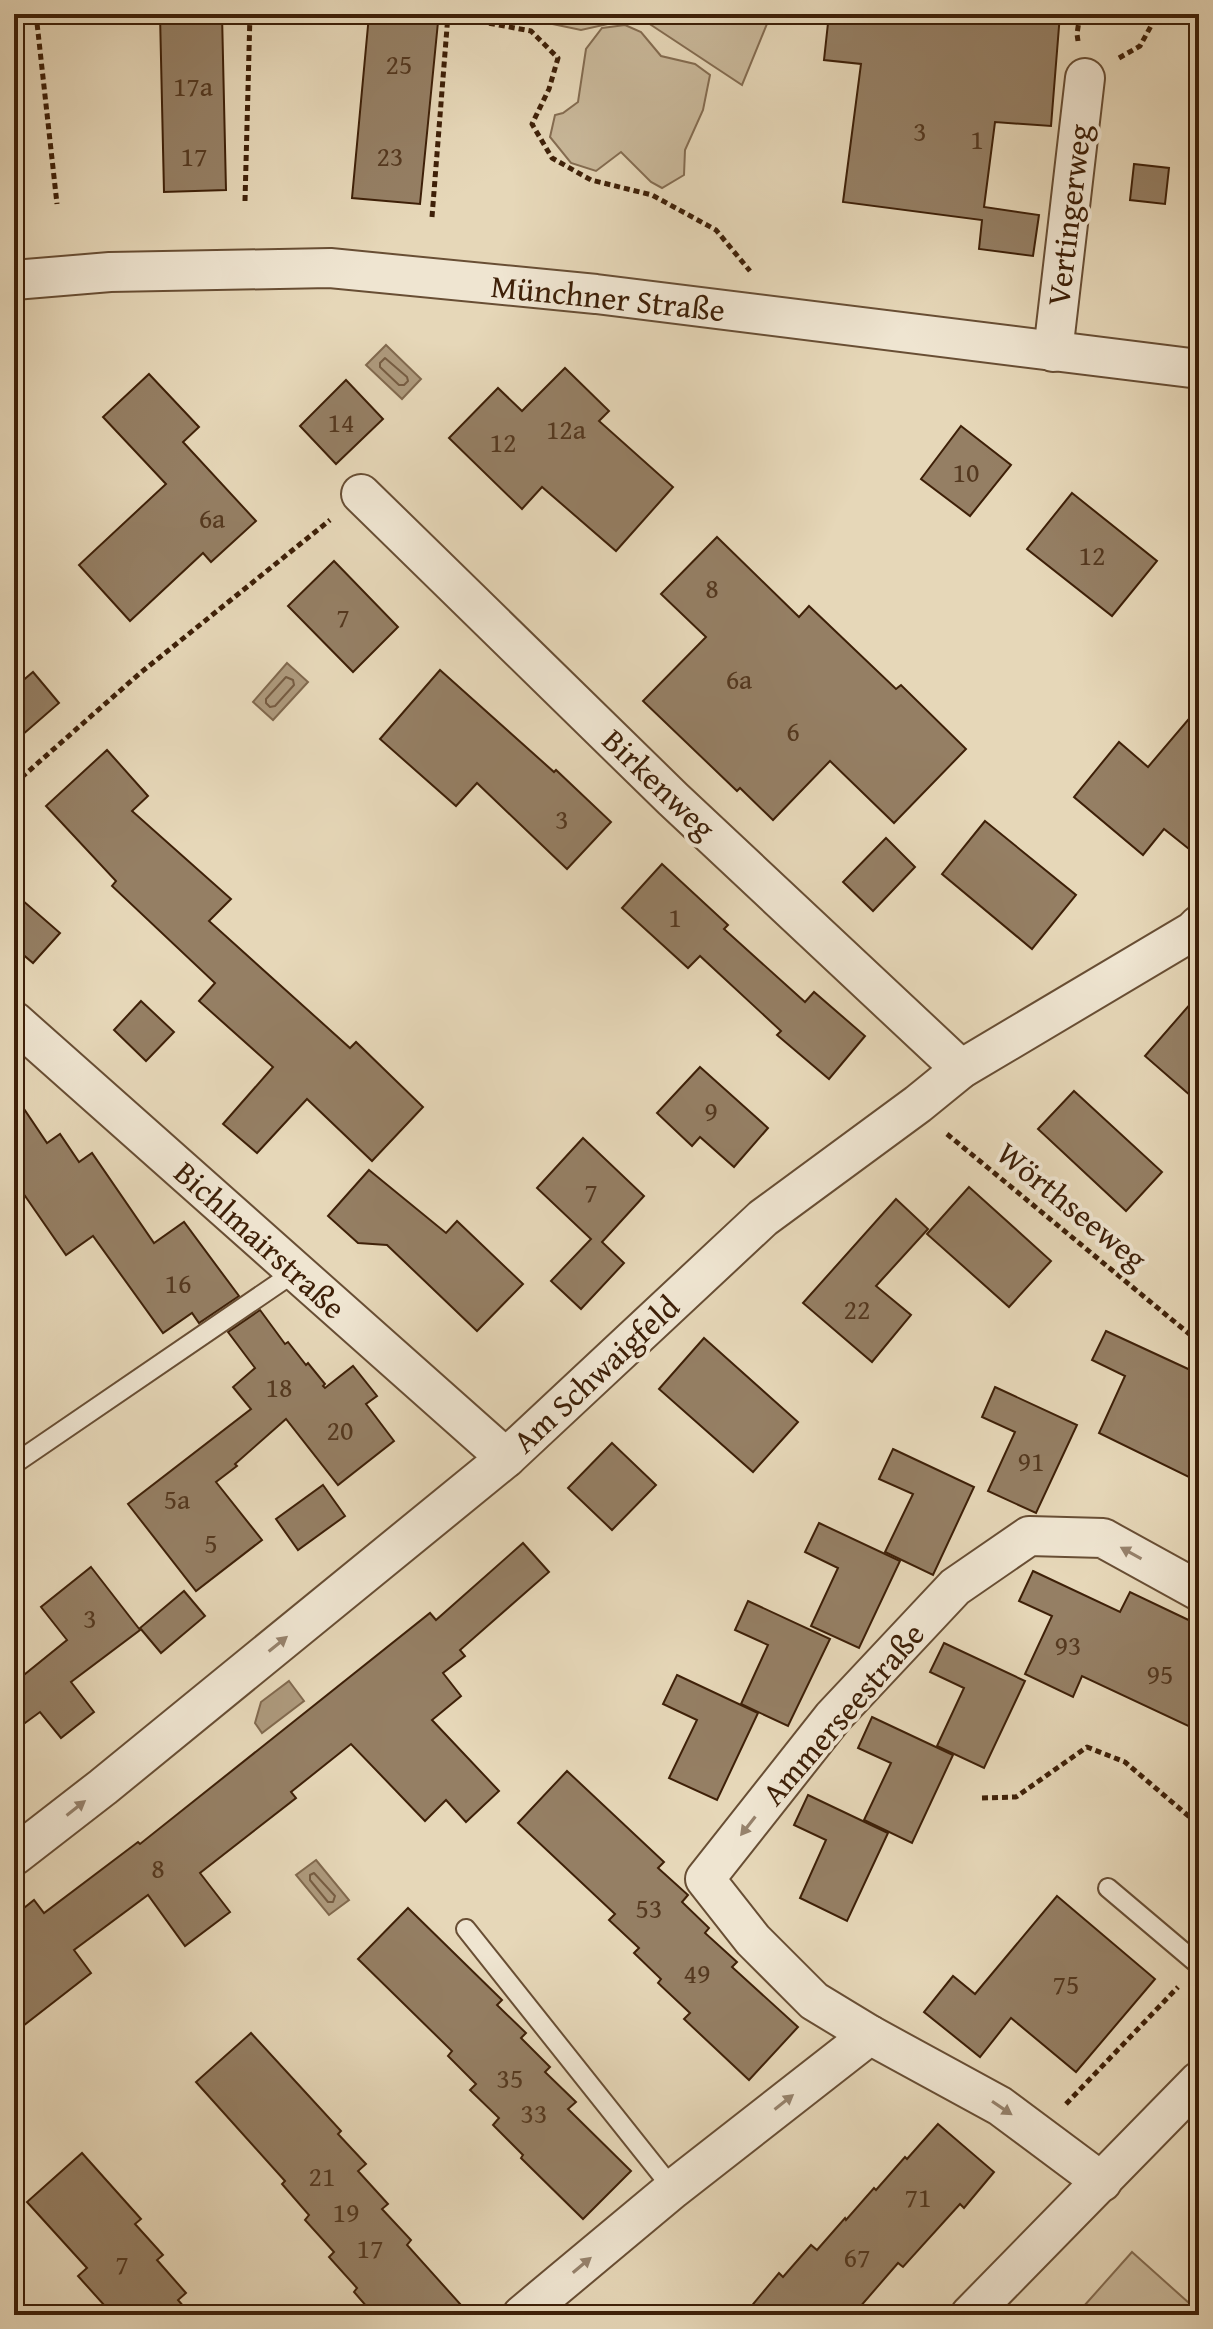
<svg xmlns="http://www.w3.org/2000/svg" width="1213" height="2329" font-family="'Gentium Book Plus',serif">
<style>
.green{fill:#c9b89a;stroke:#846c51;stroke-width:2}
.water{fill:#ad997c;stroke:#81694e;stroke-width:2}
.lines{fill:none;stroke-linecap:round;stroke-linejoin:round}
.shore{stroke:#765c42;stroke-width:2}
.building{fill:#957f64;stroke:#3e2008;stroke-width:2}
.service-casing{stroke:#684e34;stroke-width:22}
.minor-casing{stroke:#684e34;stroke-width:42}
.path{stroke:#3e2008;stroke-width:5;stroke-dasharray:6 4;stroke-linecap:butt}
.service{stroke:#efe5d1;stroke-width:18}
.minor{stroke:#efe5d1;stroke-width:38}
.oneway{fill:#96826c}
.labels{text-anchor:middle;stroke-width:8;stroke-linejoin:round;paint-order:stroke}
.number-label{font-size:28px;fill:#54381f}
.street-label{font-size:32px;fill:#3e2008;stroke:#efe5d1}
</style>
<rect width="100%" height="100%" fill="#e6d7b8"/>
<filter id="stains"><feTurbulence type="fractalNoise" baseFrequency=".0025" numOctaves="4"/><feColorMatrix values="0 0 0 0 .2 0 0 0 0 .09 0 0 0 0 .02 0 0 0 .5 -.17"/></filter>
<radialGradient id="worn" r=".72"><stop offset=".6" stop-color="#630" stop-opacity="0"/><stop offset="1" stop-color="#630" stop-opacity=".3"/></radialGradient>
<!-- green -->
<g class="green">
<polygon points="505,14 771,14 742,85 639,17 581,30"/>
<polygon points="625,25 641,32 661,56 695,64 710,75 703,110 685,150 684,175 662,188 651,182 621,152 596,171 571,163 550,137 555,115 563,113 578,102 586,49 602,28"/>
<polygon points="1132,2252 1199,2312 1199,2315 1095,2315 1084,2306"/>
</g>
<!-- water -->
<g class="water">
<polygon points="386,345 421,379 402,399 366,365"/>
<polygon points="287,663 308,682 273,720 253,702"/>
<polygon points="289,1681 304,1701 262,1733 255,1723 261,1702"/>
<polygon points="316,1860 349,1900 329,1915 296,1875"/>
</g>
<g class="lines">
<!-- shore -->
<g class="shore">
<polygon points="385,358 407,377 408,381 404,385 399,385 380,367 380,363"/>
<polygon points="286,677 293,680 294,685 275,706 270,707 266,703 266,699"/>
<polygon points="314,1873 335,1896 333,1902 328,1902 310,1880 310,1875"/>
</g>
</g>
<!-- building -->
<g class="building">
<polygon points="160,14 222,14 226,190 164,192"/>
<polygon points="829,14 1060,14 1051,126 995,122 984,207 1039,215 1033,256 979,249 982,220 843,202 861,64 824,60"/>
<polygon points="369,15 438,22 420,204 352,198"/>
<polygon points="1134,164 1169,168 1165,204 1130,200"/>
<polygon points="565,368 609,411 599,421 673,487 616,551 542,487 522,509 449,438 498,388 522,411"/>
<polygon points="149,374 199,427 183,442 256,521 211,562 203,553 130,621 79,565 166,484 103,417"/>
<polygon points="346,380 383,419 336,464 300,426"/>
<polygon points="961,426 1011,465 970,516 921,479"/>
<polygon points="1072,493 1157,561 1112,616 1027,549"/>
<polygon points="717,537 799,617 809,606 896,689 901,685 966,749 894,823 830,761 773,820 740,788 737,791 643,701 706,637 661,594"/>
<polygon points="334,561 398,627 353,672 288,606"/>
<polygon points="440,670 554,772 556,770 611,822 567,869 477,783 456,806 380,739"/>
<polygon points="33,672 59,703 14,742 14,688"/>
<polygon points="1199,707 1199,857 1164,829 1143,855 1074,797 1119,742 1148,767"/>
<polygon points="107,750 148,796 132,811 231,899 209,921 350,1048 356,1042 423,1107 372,1161 307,1099 257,1153 223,1124 273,1067 199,1001 215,983 112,886 116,881 46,806"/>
<polygon points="985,821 1076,895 1032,949 942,874"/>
<polygon points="886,838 915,867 873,911 843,882"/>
<polygon points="662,864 728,925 724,929 805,1002 814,992 865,1036 829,1079 777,1035 781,1031 700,956 688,968 622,908"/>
<polygon points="14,893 60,933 33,963 14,947"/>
<polygon points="1199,994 1199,1103 1145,1056"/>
<polygon points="141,1001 174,1032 146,1061 114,1030"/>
<polygon points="700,1067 768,1128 734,1167 700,1137 692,1146 657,1113"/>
<polygon points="1074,1091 1162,1172 1126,1211 1038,1129"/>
<polygon points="14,1094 47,1143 60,1134 79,1162 92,1153 154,1243 184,1222 239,1296 199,1323 192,1313 163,1333 93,1236 66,1255 14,1180"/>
<polygon points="583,1138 644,1196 602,1242 624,1263 581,1309 551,1281 591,1239 537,1188"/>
<polygon points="369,1170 446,1233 457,1221 523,1284 477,1331 387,1245 358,1243 328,1216"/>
<polygon points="969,1187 1051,1261 1009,1307 927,1234"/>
<polygon points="896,1199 928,1229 876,1286 911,1315 872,1362 803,1303"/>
<polygon points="260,1310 285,1344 288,1342 306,1365 308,1363 325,1384 323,1386 325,1388 353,1366 377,1396 366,1404 394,1441 338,1485 286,1419 235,1464 237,1466 216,1482 262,1540 196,1591 128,1504 251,1409 233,1387 255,1368 228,1332"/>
<polygon points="1106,1331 1199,1374 1199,1482 1099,1433 1125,1376 1092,1360"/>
<polygon points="704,1338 798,1422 753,1472 659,1389"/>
<polygon points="995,1387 1077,1425 1036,1513 988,1491 1015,1432 982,1417"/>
<polygon points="612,1443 656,1485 612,1530 568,1488"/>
<polygon points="893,1449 974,1487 933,1575 885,1552 913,1494 879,1479"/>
<polygon points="323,1485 345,1516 298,1550 276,1519"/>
<polygon points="819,1523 900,1561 859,1648 811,1626 838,1568 805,1552"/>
<polygon points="523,1543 549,1572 460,1650 465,1656 443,1673 461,1696 432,1720 499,1791 466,1822 446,1800 425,1821 351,1744 291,1792 296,1798 200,1873 230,1912 185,1946 148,1895 74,1950 91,1973 14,2033 14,1916 34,1900 44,1913 138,1842 140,1844 430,1613 436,1620"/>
<polygon points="91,1567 140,1630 71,1682 94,1712 61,1738 40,1712 14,1731 14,1683 67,1640 41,1607"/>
<polygon points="1033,1571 1120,1612 1130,1592 1199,1625 1199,1731 1082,1676 1073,1697 1025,1674 1052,1616 1019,1601"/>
<polygon points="184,1591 205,1616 161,1653 140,1628"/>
<polygon points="748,1601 830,1639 788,1726 741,1704 768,1645 735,1630"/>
<polygon points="944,1643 1025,1681 984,1768 937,1746 964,1688 930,1672"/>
<polygon points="677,1675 758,1713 717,1800 669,1778 697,1720 663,1704"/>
<polygon points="872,1717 953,1755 912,1843 864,1820 891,1763 858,1748"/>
<polygon points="567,1771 664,1862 658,1868 688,1895 682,1902 709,1928 705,1933 737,1962 732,1967 798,2027 749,2080 684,2019 690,2013 658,1983 661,1979 634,1953 639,1948 609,1920 615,1914 518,1823"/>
<polygon points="808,1795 888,1833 847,1921 800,1898 826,1840 794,1825"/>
<polygon points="1057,1896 1155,1979 1076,2072 1011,2018 980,2057 924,2012 953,1976 975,1994"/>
<polygon points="408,1908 502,2000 497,2005 526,2033 521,2038 550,2067 545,2072 576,2102 568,2109 631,2171 583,2219 521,2158 523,2155 493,2125 499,2118 470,2090 476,2084 448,2056 452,2051 358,1959"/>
<polygon points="251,2033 341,2131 338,2134 366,2164 358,2171 388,2204 382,2209 411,2240 407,2245 470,2315 374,2315 354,2292 357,2288 329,2257 334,2252 305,2220 309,2215 282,2184 285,2181 196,2082"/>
<polygon points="938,2124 994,2172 964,2208 960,2204 903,2267 898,2263 853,2315 744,2315 779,2273 783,2277 811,2245 817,2250 845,2218 846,2220 874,2188 876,2190 905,2157 907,2159"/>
<polygon points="82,2153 141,2219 135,2224 163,2255 157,2260 186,2293 178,2300 191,2315 113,2315 78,2276 87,2268 27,2202"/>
</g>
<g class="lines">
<defs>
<g id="service">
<polyline points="14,1464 295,1272"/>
<polyline points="1108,1888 1199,1965"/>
<polyline points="466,1929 673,2189"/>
</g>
<g id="minor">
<polyline points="14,280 110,272 330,268 596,294 1199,369"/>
<polyline points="1053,352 1085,78"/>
<polyline points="361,494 673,799 961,1069"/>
<polyline points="14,1021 506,1458"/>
<polyline points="14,1856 103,1787 506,1458 763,1218 918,1104 961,1069 1193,931 1199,925"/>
<polyline points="870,2035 814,2001 753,1940 705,1879 833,1717 955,1587 1029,1536 1103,1538 1199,1591"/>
<polyline points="522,2315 673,2189 870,2035 1000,2106 1102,2182"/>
<polyline points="970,2315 1199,2081"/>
</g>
</defs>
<!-- service casing -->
<use href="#service" class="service-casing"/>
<!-- minor casing -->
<use href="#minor" class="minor-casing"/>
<!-- path -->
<g class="path">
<polyline points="36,14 57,204"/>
<polyline points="440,14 531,31 558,58 549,89 532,124 552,158 591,180 652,195 716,230 750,271"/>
<polyline points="1078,41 1077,34 1080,14"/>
<polyline points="1119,58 1140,46 1157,15 1199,20"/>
<polyline points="245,201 250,14"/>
<polyline points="432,217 448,15"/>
<polyline points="14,784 139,674 330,520"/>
<polyline points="947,1134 1199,1342"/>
<polyline points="982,1798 1016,1797 1087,1747 1125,1762 1199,1825"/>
<polyline points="1066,2104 1178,1987"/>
</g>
<!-- service -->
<use href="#service" class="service"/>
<!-- minor -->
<use href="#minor" class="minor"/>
</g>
<!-- one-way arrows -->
<defs><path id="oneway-solid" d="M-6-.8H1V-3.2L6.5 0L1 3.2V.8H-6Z" transform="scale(2)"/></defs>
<g class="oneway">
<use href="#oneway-solid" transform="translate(1131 1553) rotate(-151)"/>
<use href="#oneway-solid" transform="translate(278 1644) rotate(-39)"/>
<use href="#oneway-solid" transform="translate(76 1808) rotate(-38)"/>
<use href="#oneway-solid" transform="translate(748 1826) rotate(128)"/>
<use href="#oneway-solid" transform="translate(784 2102) rotate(-38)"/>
<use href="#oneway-solid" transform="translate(1002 2108) rotate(34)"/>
<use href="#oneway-solid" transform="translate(582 2265) rotate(-40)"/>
</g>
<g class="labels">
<!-- number labels -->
<g class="number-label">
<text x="399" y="74">25</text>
<text x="193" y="96">17a</text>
<text x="920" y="141">3</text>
<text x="977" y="149">1</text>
<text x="194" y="166">17</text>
<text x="390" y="166">23</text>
<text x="341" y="432">14</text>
<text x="566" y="439">12a</text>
<text x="503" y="452">12</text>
<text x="966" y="482">10</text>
<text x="212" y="528">6a</text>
<text x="1092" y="565">12</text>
<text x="712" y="598">8</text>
<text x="343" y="627">7</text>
<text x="739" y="689">6a</text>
<text x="793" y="741">6</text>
<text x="562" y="829">3</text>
<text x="675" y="927">1</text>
<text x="711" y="1121">9</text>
<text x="591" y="1202">7</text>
<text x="178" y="1293">16</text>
<text x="857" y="1319">22</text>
<text x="279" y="1397">18</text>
<text x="340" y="1440">20</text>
<text x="1031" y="1471">91</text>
<text x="177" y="1509">5a</text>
<text x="211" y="1553">5</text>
<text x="90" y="1628">3</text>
<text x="1068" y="1655">93</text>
<text x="1160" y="1684">95</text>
<text x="158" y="1878">8</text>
<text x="649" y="1918">53</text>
<text x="697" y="1983">49</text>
<text x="1066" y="1994">75</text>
<text x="510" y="2088">35</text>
<text x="534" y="2123">33</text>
<text x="322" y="2186">21</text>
<text x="918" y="2207">71</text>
<text x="346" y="2222">19</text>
<text x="370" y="2258">17</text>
<text x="857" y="2267">67</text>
<text x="122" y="2274">7</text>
</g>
<!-- street labels -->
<g class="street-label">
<text transform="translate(1069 215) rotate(-83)" y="11">Vertingerweg</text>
<text transform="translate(608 298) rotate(6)" y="11">Münchner Straße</text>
<text transform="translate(659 784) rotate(44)" y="11">Birkenweg</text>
<text transform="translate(1072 1206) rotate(39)" y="11">Wörthseeweg</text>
<text transform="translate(260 1240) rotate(42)" y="11">Bichlmairstraße</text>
<text transform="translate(596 1374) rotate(-43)" y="11">Am Schwaigfeld</text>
<text transform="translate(843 1714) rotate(-49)" y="11">Ammerseestraße</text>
</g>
</g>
<!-- margin -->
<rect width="1213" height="2329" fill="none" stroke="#e6d7b8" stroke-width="48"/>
<rect x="16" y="16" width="1181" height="2297" fill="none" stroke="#3e2008" stroke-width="4"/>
<rect x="24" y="24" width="1165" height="2281" fill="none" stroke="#3e2008" stroke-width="2"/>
<rect width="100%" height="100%" filter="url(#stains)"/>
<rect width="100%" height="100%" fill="url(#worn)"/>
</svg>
